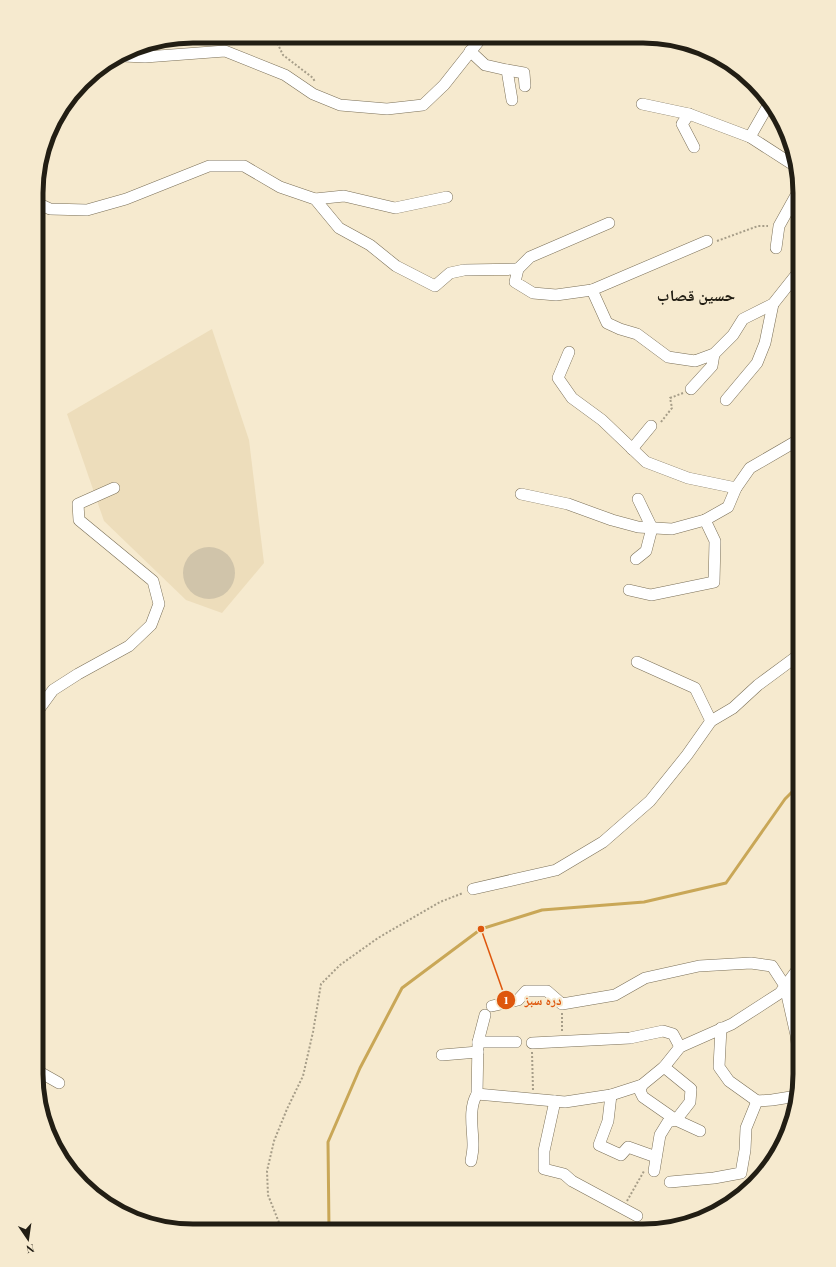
<svg xmlns="http://www.w3.org/2000/svg" width="836" height="1267" font-family="'Playfair Display','Noto Naskh Arabic',serif">
<style>
.built{fill:#edddbb}
.lines{fill:none;stroke-linecap:round;stroke-linejoin:round}
.stream{stroke:#c9a757;stroke-width:3}
.building{fill:#d0c4aa}
.minor-casing{stroke:#7a6f57;stroke-width:12}
.path{stroke:#a69d88;stroke-width:2;stroke-dasharray:2 2;stroke-linecap:butt}
.minor{stroke:#fff;stroke-width:11}
.labels{text-anchor:middle;stroke-width:4;stroke-linejoin:round;paint-order:stroke}
.district-label{font-size:16px;font-weight:bold;fill:#221e14;stroke:#f6eacf}
.rim{fill:none;stroke:#221e14;stroke-width:5}
.leader{fill:none;stroke:#de560c;stroke-width:1.5}
.callout-dot{fill:#de560c;stroke:#f6eacf;stroke-width:1.5}
.mark-label{font-size:12px;text-anchor:middle;font-weight:bold;fill:#fff}
.callout-label{font-size:13px;text-anchor:middle;font-weight:bold;fill:#de560c;stroke:#f6eacf;stroke-width:4;stroke-linejoin:round;paint-order:stroke}
</style>
<rect width="100%" height="100%" fill="#f6eacf"/>
<!-- built -->
<polygon class="built" points="212,329 249,440 264,563 222,613 186,600 104,521 67,414"/>
<g class="lines">
<!-- stream -->
<polyline class="stream" points="329,1230 328,1142 360,1068 402,988 481,929 542,910 644,902 726,883 785,799 800,784"/>
</g>
<!-- building -->
<circle class="building" cx="209" cy="573" r="26"/>
<g class="lines">
<defs>
<g id="minor">
<polyline points="470,51 485,65 507,70 512,100"/>
<polyline points="123,56 145,57 225,51 285,75 313,94 340,105 387,109 423,105 444,85 482,37"/>
<polyline points="507,70 524,73 525,86"/>
<polyline points="642,104 689,114 750,137 795,166"/>
<polyline points="689,114 682,124 694,147"/>
<polyline points="750,137 770,102"/>
<polyline points="315,199 344,196 395,208 447,197"/>
<polyline points="37,203 50,209 87,210 126,199 209,166 244,166 280,187 315,199 339,228 370,245 396,266 435,286 450,273 464,270 518,269 515,282 533,293 556,295 592,290"/>
<polyline points="707,241 592,290 607,323 620,329 637,334 668,357 695,361 714,354 733,335 743,319 773,304 800,270"/>
<polyline points="776,248 779,226 799,190"/>
<polyline points="518,269 530,257 609,223"/>
<polyline points="569,352 558,378 572,398 602,420 646,462 688,478 736,488 750,468 800,439"/>
<polyline points="691,389 712,366 714,354"/>
<polyline points="726,400 757,363 765,343 773,304"/>
<polyline points="632,449 651,426"/>
<polyline points="521,494 568,504 612,520 638,527 672,529 705,520 728,507 736,488"/>
<polyline points="636,559 646,551 652,528 638,499"/>
<polyline points="629,590 651,595 714,582 715,541 705,520"/>
<polyline points="637,662 695,688 711,721"/>
<polyline points="37,712 53,690 78,674 129,646 151,625 159,604 153,581 79,520 78,504 114,488"/>
<polyline points="473,889 556,870 603,842 650,801 687,755 711,721 733,708 758,685 800,654"/>
<polyline points="492,1006 518,1000 526,991 547,991 562,1004 615,995 645,978 699,966 751,963 772,966 785,986 796,1035 800,1069"/>
<polyline points="721,1028 719,1067 729,1081 757,1101"/>
<polyline points="478,1042 485,1015"/>
<polyline points="532,1043 630,1038 663,1031 673,1034 680,1047"/>
<polyline points="442,1055 478,1052"/>
<polyline points="664,1067 691,1089 690,1102 676,1120 700,1131"/>
<polyline points="36,1070 59,1083"/>
<polyline points="642,1085 640,1091 643,1097 676,1120"/>
<polyline points="477,1094 565,1102 611,1095 642,1085 664,1067 680,1047 732,1024 780,993 800,966"/>
<polyline points="798,1094 800,1078"/>
<polyline points="611,1095 608,1121 599,1145 621,1155 628,1147 656,1157"/>
<polyline points="555,1101 544,1151 544,1169 564,1174 572,1181 637,1216"/>
<path d="M471,1161C472,1156 473,1151 473,1145C473,1129 468,1109 477,1094L478,1042H516"/>
<polyline points="654,1171 660,1135 668,1122 676,1120"/>
<polyline points="670,1182 714,1178 741,1173 745,1150 746,1128 757,1101 772,1100 797,1096"/>
</g>
</defs>
<!-- minor casing -->
<use href="#minor" class="minor-casing"/>
<!-- path -->
<g class="path">
<polyline points="274,36 283,55 313,78 315,82"/>
<polyline points="717,241 758,226 768,226"/>
<polyline points="661,422 672,408 670,398 683,393"/>
<polyline points="562,1013 562,1032"/>
<polyline points="532,1052 533,1090"/>
<polyline points="627,1201 644,1171"/>
<polyline points="282,1230 268,1195 267,1171 274,1141 287,1109 303,1076 313,1032 321,984 340,965 378,938 440,902 463,893"/>
</g>
<!-- minor -->
<use href="#minor" class="minor"/>
</g>
<g class="labels">
<!-- district labels -->
<g class="district-label">
<text x="696" y="301">حسین قصاب</text>
</g>
</g>
<!-- crop -->
<path d="M0 0H836V1267H0ZM193 43H643A150 150 0 0 1 793 193V1074A150 150 0 0 1 643 1224H193A150 150 0 0 1 43 1074V193A150 150 0 0 1 193 43Z" fill="#f6eacf" fill-rule="evenodd"/>
<path class="rim" d="M193 43H643A150 150 0 0 1 793 193V1074A150 150 0 0 1 643 1224H193A150 150 0 0 1 43 1074V193A150 150 0 0 1 193 43Z"/>
<!-- callouts -->
<path class="leader" d="M481 929L506 1000"/>
<g class="callout-dot">
<circle cx="481" cy="929" r="4"/>
<circle cx="506" cy="1000" r="10"/>
</g>
<g class="mark-label">
<text x="506" y="1004">1</text>
</g>
<g class="callout-label">
<text x="543" y="1005">دره سبز</text>
</g>
<!-- north arrow -->
<g transform="translate(28 1239) rotate(167)" stroke="#f6eacf" stroke-width="3" paint-order="stroke">
<path d="M0-3L7 15L0 10L-7 15Z" fill="#221e14"/>
<text y="-6" font-size="11" font-weight="bold" text-anchor="middle" fill="#221e14">N</text>
</g>
</svg>
